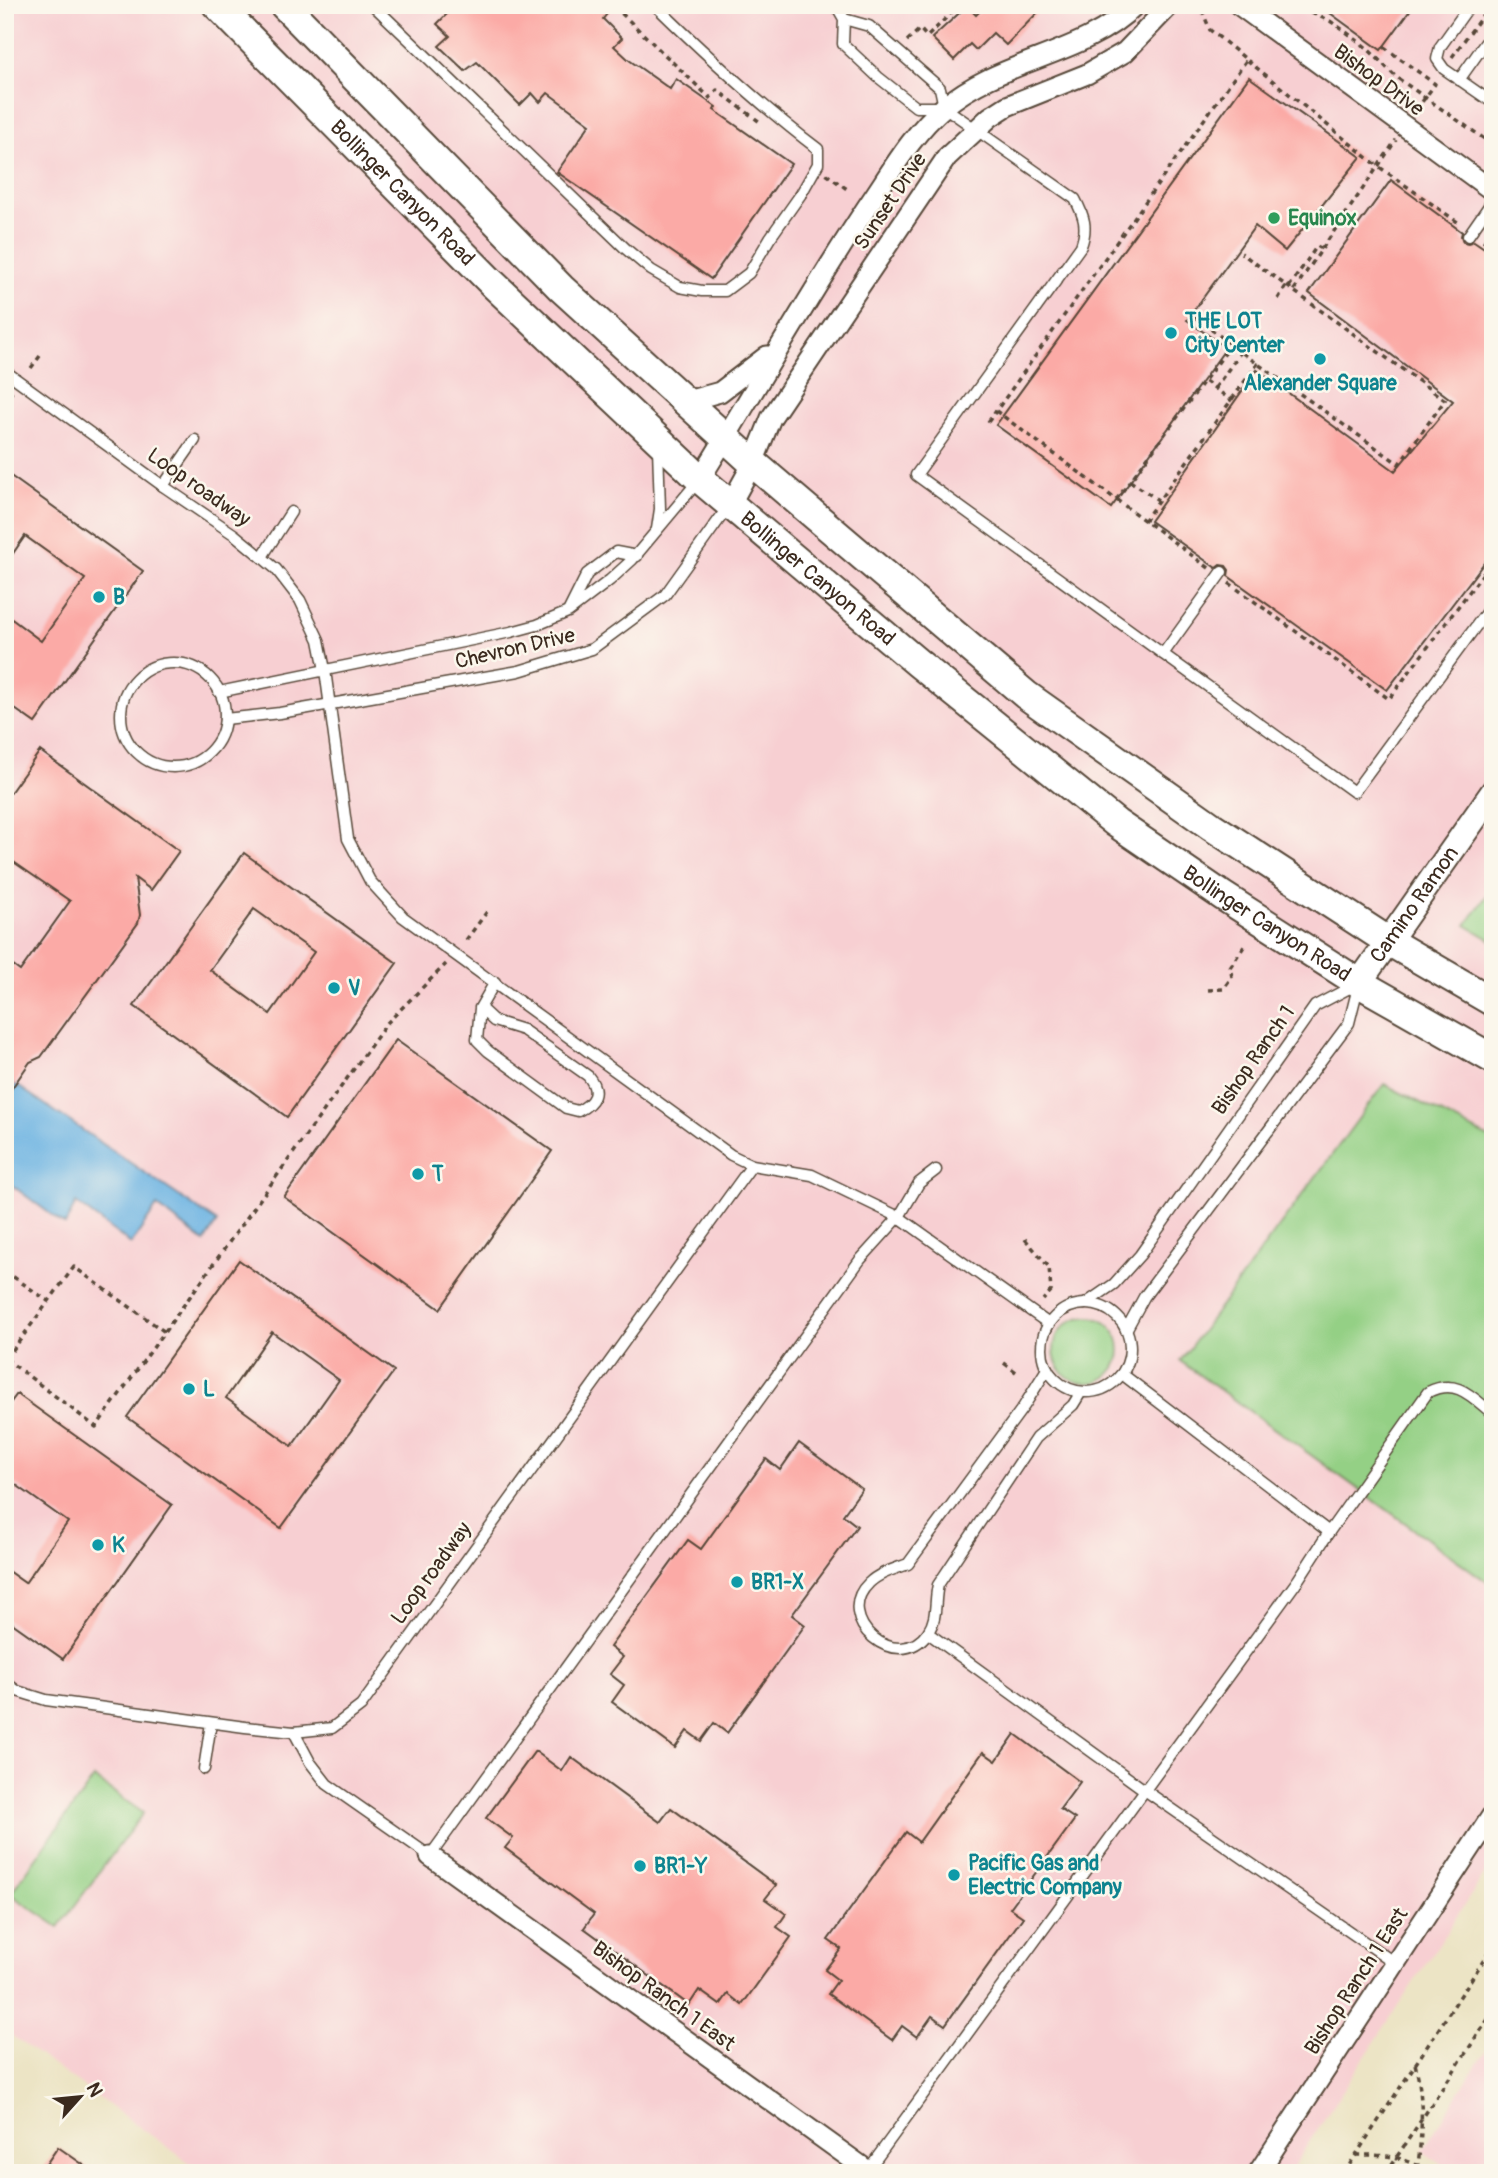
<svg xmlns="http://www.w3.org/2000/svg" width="1498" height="2178" font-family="Pangolin,sans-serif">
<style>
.built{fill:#f7cfd2}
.green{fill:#94d085;stroke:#687d52;stroke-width:2}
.water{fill:#6bb2e2;stroke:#536e80;stroke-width:2}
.building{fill:#fbaaa6;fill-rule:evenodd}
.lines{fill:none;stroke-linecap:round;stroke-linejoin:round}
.service-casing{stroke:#564637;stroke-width:13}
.minor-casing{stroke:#564637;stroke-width:23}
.tertiary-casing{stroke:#564637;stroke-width:28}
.secondary-casing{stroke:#564637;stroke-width:32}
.path{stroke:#564637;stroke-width:3.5;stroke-dasharray:5 5;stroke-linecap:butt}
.service{stroke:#fff;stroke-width:10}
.minor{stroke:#fff;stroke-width:19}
.tertiary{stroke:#fff;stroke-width:24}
.secondary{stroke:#fff;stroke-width:28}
.leisure-dot{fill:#2e9e5b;stroke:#fbf7ec;stroke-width:2.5}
.culture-dot{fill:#0f9aa8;stroke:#fbf7ec;stroke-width:2.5}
.labels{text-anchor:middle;stroke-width:5;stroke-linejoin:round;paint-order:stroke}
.street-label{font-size:21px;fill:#3b2a1e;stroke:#fbf7ec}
.leisure-label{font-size:21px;font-weight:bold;fill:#27864d;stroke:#fbf7ec;text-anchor:start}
.culture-label{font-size:21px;font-weight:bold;fill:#0d838f;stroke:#fbf7ec;text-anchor:start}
</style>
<rect width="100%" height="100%" fill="#fbf7ec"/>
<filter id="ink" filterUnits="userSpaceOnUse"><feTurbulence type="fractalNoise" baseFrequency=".0143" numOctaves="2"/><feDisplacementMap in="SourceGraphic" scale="14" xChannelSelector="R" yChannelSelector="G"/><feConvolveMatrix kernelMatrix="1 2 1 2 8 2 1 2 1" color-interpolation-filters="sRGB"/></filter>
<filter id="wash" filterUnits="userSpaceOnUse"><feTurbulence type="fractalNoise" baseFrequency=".00686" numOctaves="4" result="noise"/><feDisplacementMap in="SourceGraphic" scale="28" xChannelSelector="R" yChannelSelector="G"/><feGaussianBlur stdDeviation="1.57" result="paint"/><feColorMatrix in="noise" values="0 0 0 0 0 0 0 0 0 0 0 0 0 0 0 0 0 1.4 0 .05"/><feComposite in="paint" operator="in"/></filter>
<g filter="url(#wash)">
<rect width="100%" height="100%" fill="#ece4c5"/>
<!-- built -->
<g class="built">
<polygon points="5,5 1493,5 1493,1861 1289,2173 204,2173 5,2031"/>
<polygon points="1493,2039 1493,2173 1454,2173 1422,2151"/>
</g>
<!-- green -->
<g class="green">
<polygon points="1493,887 1493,941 1466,925"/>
<polygon points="1384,1084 1493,1140 1493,1586 1180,1361"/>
<circle cx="1087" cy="1350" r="33"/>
<polygon points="94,1778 143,1813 59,1927 10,1894"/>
</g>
<!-- water -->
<polygon class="water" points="15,1084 217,1222 204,1242 157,1206 131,1244 76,1203 65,1225 5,1180 5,1092 10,1091"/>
<g id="blocks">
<!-- building -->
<g class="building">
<polygon points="456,5 614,5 603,19 622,38 614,46 629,60 670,89 676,79 716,107 714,110 791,164 711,279 557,172 590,124 548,93 540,102 532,93 520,105 477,62 465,71 439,46 450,36 437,24"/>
<polygon points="986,5 1045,5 1006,45 993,33 976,50 970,44 954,60 932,38 967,6 976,15"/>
<polygon points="1319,5 1414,5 1381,50"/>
<polygon points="1249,77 1361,157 1285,251 1255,226 1187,320 1226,348 1111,508 996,425"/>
<polygon points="1391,180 1462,232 1461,236 1463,242 1468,243 1474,241 1493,254 1493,551 1387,690 1228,576 1229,570 1226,566 1220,565 1216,568 1150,521 1257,370 1395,471 1453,401 1309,293"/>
<polygon points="5,472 143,571 35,723 5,702 5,614 41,641 85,579 25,536 5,565"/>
<polygon points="40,751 179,851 151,890 135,878 140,915 138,923 41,1057 30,1062 5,1098 5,960 20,971 70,901 5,856 5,800"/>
<path d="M244,853L397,963L287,1117L134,1006ZM254,909L314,952L270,1014L210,970Z"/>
<polygon points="396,1040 552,1151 440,1309 284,1197"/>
<path d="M239,1260L394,1371L281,1528L127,1417ZM272,1332L339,1380L292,1446L226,1398Z"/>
<polygon points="17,1394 172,1505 63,1659 5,1618 5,1569 25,1583 68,1522 5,1477 5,1410"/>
<polygon points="799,1443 862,1489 843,1515 857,1526 792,1615 805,1625 727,1733 714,1723 701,1741 687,1731 675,1748 612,1702 624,1685 610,1674 623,1657 610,1647 688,1540 701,1549 766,1459 780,1470"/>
<polygon points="1015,1734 1080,1782 1060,1809 1075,1819 1010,1908 1023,1917 945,2025 932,2016 917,2037 902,2026 892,2040 828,1994 838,1980 825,1970 841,1949 828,1940 906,1832 919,1842 983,1752 996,1761"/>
<polygon points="535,1751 562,1771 571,1757 660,1822 671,1808 776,1885 765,1899 786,1914 777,1927 791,1937 742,2005 728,1994 720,2005 699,1990 689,2005 584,1928 594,1914 505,1848 513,1838 486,1818"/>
<polygon points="58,2147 95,2173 40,2173"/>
</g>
</g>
</g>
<g filter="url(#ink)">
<use href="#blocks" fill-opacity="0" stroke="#564637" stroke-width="2"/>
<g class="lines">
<defs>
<g id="service">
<path d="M373,5L626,249L651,270L680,287L702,291H725L749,273L770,238L801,194L818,164V149C760,105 707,56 655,5"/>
<path d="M836,5L844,19L843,44L878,77L916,107H944L1075,199C1084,216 1088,227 1081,246L916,475L1163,654L1222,572"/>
<polyline points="1470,5 1440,47 1437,59 1444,69 1493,103"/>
<polyline points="844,19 869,26 940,88 944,107"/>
<polyline points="1459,80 1493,32"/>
<polyline points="1468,236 1493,200"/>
<polyline points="5,371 163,486 235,535 276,569 300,600 319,640 325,670 348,839 370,881 403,917 731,1155 752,1165 812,1175 899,1217 1049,1324"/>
<polyline points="163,486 195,440"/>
<polyline points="657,529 660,509 658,447"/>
<polyline points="262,557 291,512"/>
<polyline points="569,610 587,574 616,552 637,556"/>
<polyline points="1163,654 1354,792 1493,603"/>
<circle cx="173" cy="715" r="52"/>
<polyline points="219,692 511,632 537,625 568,612 610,580 632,560 699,480"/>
<polyline points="225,719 280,713 519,671 592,649 665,595 728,507"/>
<path d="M480,1008L494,1021L523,1030L588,1076C601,1092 594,1103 578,1111L566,1108L488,1051L477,1040L480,1008L495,982"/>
<polyline points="1085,1304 1114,1284 1140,1255 1315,1006 1355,985"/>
<circle cx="1086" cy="1348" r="44"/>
<polyline points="1126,1330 1144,1297 1349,1023 1358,987"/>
<path d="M1047,1369L1024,1406L908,1564C895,1569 879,1573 869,1583C831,1619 898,1676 928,1632C938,1618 934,1601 938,1585L1036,1438L1073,1405L1081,1392"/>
<polyline points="1122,1374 1329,1532"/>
<polyline points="928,1633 1146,1791 1395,1963"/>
<polyline points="5,1682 17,1691 46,1700 245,1727 294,1732 332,1728 361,1706 752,1165"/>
<polyline points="294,1732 310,1762 327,1784 430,1856 860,1260 899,1217 919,1183 936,1170"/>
<polyline points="204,1769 211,1723"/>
<path d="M868,2170L1298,1580L1329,1532L1428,1392C1457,1378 1471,1396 1493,1414"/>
</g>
<g id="minor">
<polyline points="1239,5 1493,191"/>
<polyline points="687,401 720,392 767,356"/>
<path d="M700,479C756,389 808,296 867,207C891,172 912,134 944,107C1002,58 1083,57 1135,5"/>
<polyline points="730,505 753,463 771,418 947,157 990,117 1007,106 1087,74 1125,52 1170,5"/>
<polyline points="430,1856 871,2173"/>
<polyline points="1258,2173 1493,1814"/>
</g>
<g id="tertiary">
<path id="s1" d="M1359,983L1493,792"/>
</g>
<g id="secondary">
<path id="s2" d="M217,5L492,283L700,479L918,663L1116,823L1223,896L1359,983L1493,1059"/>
<polyline points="284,5 561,288 753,463 1026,695 1211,826 1388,941 1493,1002"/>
</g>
</defs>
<!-- service casing -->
<use href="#service" class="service-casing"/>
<!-- minor casing -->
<use href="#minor" class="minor-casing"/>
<!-- tertiary casing -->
<use href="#tertiary" class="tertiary-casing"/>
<!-- secondary casing -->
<use href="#secondary" class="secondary-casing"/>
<!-- path -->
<g class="path">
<polyline points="617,5 618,10 710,98 717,90 760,122"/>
<polyline points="1293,5 1330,21 1345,31 1367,48 1396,77 1493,145"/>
<polyline points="1202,10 1210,30 1378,166 1459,223"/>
<polyline points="907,41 920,29 927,37 959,5"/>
<polyline points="1384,47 1435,84 1414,113"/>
<polyline points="1452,57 1490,5"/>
<polyline points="826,174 847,189"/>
<polyline points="1483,240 1493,247"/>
<polyline points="1289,287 1317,246 1322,249"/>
<polyline points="1294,290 1396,140"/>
<polyline points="1278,299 1286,286"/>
<polyline points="1195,317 1241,352 1399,464 1445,400 1241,253"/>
<polyline points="31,368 43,352"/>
<polyline points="1205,381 1232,401"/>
<polyline points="1215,388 1240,353"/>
<polyline points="5,402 12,392"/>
<polyline points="988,422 996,411"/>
<polyline points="1130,481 1158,500"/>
<polyline points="1116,500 1231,345"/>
<polyline points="1144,521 1258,363"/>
<polyline points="1209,568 996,411 1248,58"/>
<polyline points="1229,583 1389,699 1493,560"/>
<polyline points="466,940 489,909"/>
<polyline points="1208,990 1223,989 1232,977 1230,967 1245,945"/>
<polyline points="1025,1239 1049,1267 1051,1291 1043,1300"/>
<polyline points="5,1271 48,1301"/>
<polyline points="6,1359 96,1427 387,1023 446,964"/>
<polyline points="6,1359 74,1267 165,1332"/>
<polyline points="1004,1363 1016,1372"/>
<path d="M1415,2064C1424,2096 1422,2132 1418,2165"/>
<path d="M1356,2155C1386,2155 1403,2155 1430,2173"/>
<polyline points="1344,2173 1493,1946"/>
<polyline points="1386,2173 1493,2012"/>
</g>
<!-- service -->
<use href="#service" class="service"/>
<!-- minor -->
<use href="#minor" class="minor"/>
<!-- tertiary -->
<use href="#tertiary" class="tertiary"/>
<!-- secondary -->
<use href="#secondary" class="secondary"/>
</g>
</g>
<!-- markers -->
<circle class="leisure-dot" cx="1274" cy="218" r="7"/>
<g class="culture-dot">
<circle cx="1171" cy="333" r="7"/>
<circle cx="1320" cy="359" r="7"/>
<circle cx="99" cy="597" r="7"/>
<circle cx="334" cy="988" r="7"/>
<circle cx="418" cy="1174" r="7"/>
<circle cx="189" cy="1389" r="7"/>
<circle cx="98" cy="1545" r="7"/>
<circle cx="737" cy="1582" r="7"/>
<circle cx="640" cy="1866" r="7"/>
<circle cx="954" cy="1875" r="7"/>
</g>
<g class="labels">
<!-- street labels -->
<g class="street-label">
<text transform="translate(1379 80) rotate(36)" y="7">Bishop Drive</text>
<text dy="7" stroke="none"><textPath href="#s2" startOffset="264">Bollinger Canyon Road</textPath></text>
<text transform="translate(890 201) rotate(-56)" y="7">Sunset Drive</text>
<text transform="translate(199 487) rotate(35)" y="7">Loop roadway</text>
<text dy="7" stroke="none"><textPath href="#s2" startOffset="831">Bollinger Canyon Road</textPath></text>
<text transform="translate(515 648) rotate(-13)" y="7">Chevron Drive</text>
<text dy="7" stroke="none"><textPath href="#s1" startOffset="96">Camino Ramon</textPath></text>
<text dy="7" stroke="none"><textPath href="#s2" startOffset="1398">Bollinger Canyon Road</textPath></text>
<text transform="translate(1253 1060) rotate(-55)" y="7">Bishop Ranch 1</text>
<text transform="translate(431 1573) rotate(-54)" y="7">Loop roadway</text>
<text transform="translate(1356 1981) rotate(-57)" y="7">Bishop Ranch 1 East</text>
<text transform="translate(664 1996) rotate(36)" y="7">Bishop Ranch 1 East</text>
</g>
<!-- leisure labels -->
<g class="leisure-label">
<text x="1288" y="225">Equinox</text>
</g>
<!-- culture labels -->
<g class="culture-label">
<text x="1185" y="328">THE LOT<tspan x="1185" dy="24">City Center</tspan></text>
<text x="1320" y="390" text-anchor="middle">Alexander Square</text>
<text x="113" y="604">B</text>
<text x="348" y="995">V</text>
<text x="432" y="1181">T</text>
<text x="203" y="1396">L</text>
<text x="112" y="1552">K</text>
<text x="751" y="1589">BR1-X</text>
<text x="968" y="1870">Pacific Gas and<tspan x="968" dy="24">Electric Company</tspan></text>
<text x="654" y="1873">BR1-Y</text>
</g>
</g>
<!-- margin -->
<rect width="1498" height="2178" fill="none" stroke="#fbf7ec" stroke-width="28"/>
<!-- north arrow -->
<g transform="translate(80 2097) rotate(63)" stroke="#fbf7ec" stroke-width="5" paint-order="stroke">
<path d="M0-5L12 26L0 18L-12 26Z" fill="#3b2a1e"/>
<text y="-10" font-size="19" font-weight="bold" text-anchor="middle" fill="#3b2a1e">N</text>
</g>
</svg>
